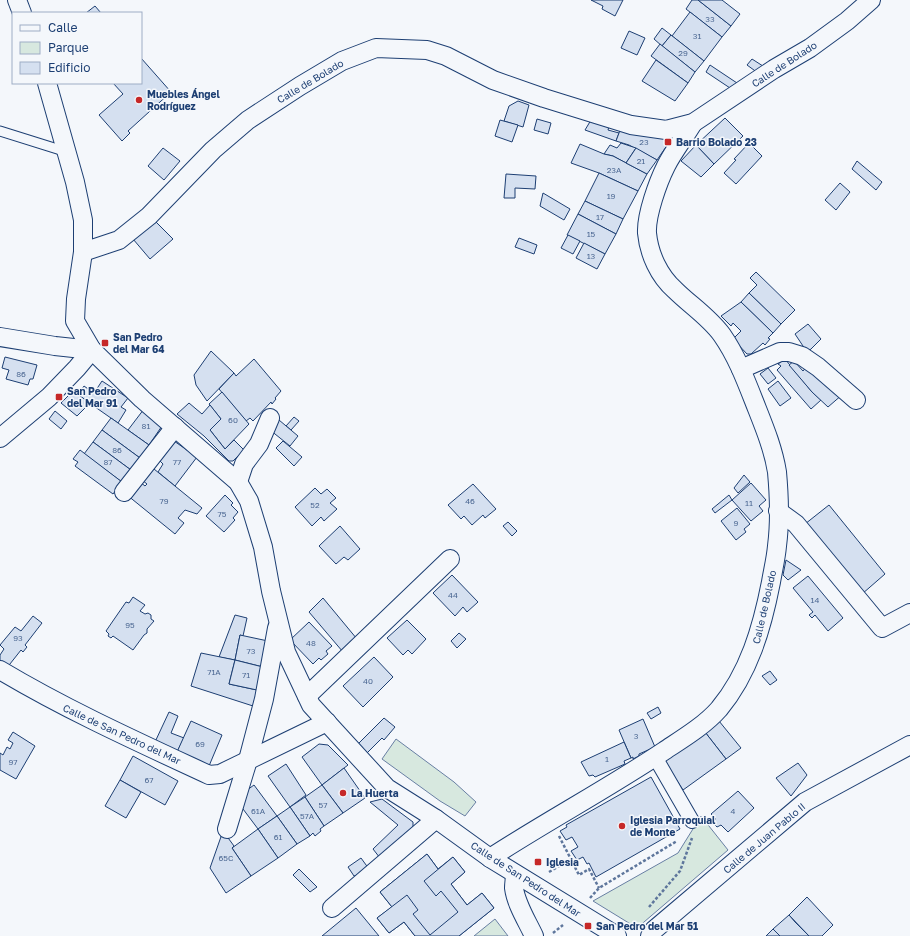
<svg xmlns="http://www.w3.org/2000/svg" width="910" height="936" font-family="'Golos Text',sans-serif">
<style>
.green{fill:#d7e8df;stroke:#687fa3}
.building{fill:#d5e0f0;stroke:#1d3f73}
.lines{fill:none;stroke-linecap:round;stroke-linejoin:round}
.service-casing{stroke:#1d3f73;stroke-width:11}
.pedestrian-casing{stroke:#1d3f73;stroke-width:16}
.minor-casing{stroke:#1d3f73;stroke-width:20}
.path{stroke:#5e769c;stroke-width:2.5;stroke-dasharray:3 2;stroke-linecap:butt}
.service{stroke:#f4f7fb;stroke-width:9}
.pedestrian{stroke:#f4f7fb;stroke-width:14}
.minor{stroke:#f4f7fb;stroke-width:18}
.poi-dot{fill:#c62828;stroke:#f4f7fb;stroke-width:1.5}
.labels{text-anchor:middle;stroke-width:3;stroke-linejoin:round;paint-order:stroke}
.number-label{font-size:8px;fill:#4b6792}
.street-label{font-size:10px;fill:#1d3f73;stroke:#f4f7fb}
.poi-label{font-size:10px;font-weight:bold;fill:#1d3f73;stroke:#f4f7fb;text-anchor:start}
</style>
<rect width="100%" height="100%" fill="#f4f7fb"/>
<!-- green -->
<g class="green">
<polygon points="396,739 454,782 476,802 465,816 440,801 382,759"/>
<polygon points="701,816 728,850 637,928 593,901 678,853"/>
<polygon points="495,919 508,936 474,936"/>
</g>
<!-- building -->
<g class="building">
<polygon points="591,0 623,0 615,16 602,9 603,6"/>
<polygon points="692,0 698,0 731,26 722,37 686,9"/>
<polygon points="698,0 722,0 740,14 731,26"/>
<polygon points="95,6 101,13 86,13"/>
<polygon points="690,12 722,37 704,61 672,36"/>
<polygon points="662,28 671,35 662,46 654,39"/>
<polygon points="629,31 645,38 637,55 621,48"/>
<polygon points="671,35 704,61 695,72 662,46"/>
<polygon points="660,44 695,72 688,83 651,56"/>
<polygon points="141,58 171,92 128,131 130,133 122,141 99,115 123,94 113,83 141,83"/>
<polygon points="752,59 766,68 758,73 747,65"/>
<polygon points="656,60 688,83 675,101 642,81"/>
<polygon points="710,65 740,85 733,90 706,72"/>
<polygon points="518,101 529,105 523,127 504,121 509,106"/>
<polygon points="725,118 743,136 714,164 696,145"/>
<polygon points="537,119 551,123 548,134 534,130"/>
<polygon points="500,120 518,125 512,142 495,136"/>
<polygon points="591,120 610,123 608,130 619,133 616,141 585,130"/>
<polygon points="622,125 670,141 657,160 629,145 616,141"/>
<polygon points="621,143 636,148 626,163 613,156 604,154 610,145 617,148"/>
<polygon points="749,143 762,156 736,184 724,173 736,160 734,159"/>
<polygon points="580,144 604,154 613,156 647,174 638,191 599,173 571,163"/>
<polygon points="696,145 714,164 701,177 681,161"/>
<polygon points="163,148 180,161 164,180 148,166"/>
<polygon points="636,148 657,160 647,174 626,163"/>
<polygon points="857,161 882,182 876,190 852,169"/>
<polygon points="599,173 638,191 623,219 585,201"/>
<polygon points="506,174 536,176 535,189 515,188 515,198 504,198"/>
<polygon points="840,183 850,192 836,210 825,200"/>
<polygon points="543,193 570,209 564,220 540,206"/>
<polygon points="585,201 623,219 616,234 578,214"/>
<polygon points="578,214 616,234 605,254 567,235"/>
<polygon points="155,221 173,239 150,259 133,239"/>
<polygon points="568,235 580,241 573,254 561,248"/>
<polygon points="519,238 537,245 534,254 515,247"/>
<polygon points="584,243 605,254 597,269 576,258"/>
<polygon points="756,272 795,310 781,324 749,293 757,285 750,278"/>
<polygon points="749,293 781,324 773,333 741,302"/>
<polygon points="741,302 773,333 768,338 770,339 765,345 763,343 751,354 747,354 733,339 741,331 733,323 731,326 721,316"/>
<polygon points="808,324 821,339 811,349 807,352 795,334"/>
<polygon points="211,351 234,373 207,401 196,385 194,375"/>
<polygon points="5,357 37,365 33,379 30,379 28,385 6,379 9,370 2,368"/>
<polygon points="254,359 281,391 275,398 276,399 272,404 271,402 253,421 250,418 246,421 219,389 234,373 236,376"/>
<polygon points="785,359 812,392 821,400 811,409 777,370 781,366 778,364"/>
<polygon points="794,361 803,371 808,365 843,394 828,407 812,392 789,365"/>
<polygon points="768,368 776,378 768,384 760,374"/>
<polygon points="102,381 128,398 121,407 126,410 118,423 78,395 84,386 91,391 93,387 96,390"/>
<polygon points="778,381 791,398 780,406 768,389"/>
<polygon points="73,391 90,403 77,416 61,403"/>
<polygon points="222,392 249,424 225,449 210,430 221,419 209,404"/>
<polygon points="189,403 202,414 210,405 221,419 210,430 225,449 234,440 244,450 233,461 229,461 204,436 177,414"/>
<polygon points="144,409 164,423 149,445 128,430"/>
<polygon points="55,411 67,421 61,429 49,419"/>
<polygon points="294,417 299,421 291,430 286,426"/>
<polygon points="111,418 149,445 140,458 102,430"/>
<polygon points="279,420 298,436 290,446 270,430"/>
<polygon points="102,430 140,458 131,470 93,442"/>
<polygon points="174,441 197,457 175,486 158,472 163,464 159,460"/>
<polygon points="283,441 302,457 294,466 276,448"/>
<polygon points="93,442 131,470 122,482 84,454"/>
<polygon points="80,450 122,482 113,494 75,466 78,462 73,459"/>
<polygon points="154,469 202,508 197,514 185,510 178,518 184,523 175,534 127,495 140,482 145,486 147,484 142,480"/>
<polygon points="744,475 750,482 738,493 734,488"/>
<polygon points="751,483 766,500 759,506 763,511 751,521 732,500"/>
<polygon points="473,484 496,509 485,518 483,515 472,525 464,516 461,519 448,505"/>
<polygon points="315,488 321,494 327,489 336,498 330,503 337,509 324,521 321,517 312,526 295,507"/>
<polygon points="225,495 233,503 231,505 238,512 233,518 235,520 224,532 206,516"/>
<polygon points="729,495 732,500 715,513 712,509"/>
<polygon points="829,505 885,574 862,594 805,524"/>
<polygon points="737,508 750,524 744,529 746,532 736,540 721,521"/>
<polygon points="508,522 517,531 512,536 503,526"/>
<polygon points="340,526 360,549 348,560 344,557 336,564 319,546"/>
<polygon points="786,560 801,570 788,580 783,575"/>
<polygon points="452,575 478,602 467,612 463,607 455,616 433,593"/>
<polygon points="808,576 843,618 828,631 815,615 812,618 809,615 813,612 793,588"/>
<polygon points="133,597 145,605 140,611 145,614 148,613 151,615 151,619 154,621 147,629 147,633 144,635 133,650 113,636 111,638 108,636 109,634 106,631 126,602 129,603"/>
<polygon points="323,598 357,639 343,652 309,612"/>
<polygon points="235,615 247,618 243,636 240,635 235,660 219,657"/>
<polygon points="33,616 42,623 25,645 27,647 23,652 21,650 6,669 0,665 0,655 4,649 0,645 15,627 21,631"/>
<polygon points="407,620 426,639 412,654 408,650 403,655 387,638"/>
<polygon points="309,622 332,646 326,651 328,654 321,660 319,658 313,664 290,640"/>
<polygon points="459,633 466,639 457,648 451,641"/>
<polygon points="240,635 268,641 263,667 235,660"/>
<polygon points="201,653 235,660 229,684 257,690 253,706 191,686"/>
<polygon points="374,657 393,677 363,707 343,686"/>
<polygon points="235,660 263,667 257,690 229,684"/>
<polygon points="770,671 777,680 770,685 762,676"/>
<polygon points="658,707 661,713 651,719 647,713"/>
<polygon points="169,712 178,716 171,733 184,738 177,752 155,742"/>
<polygon points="384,718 395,727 384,740 382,738 367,753 358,744"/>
<polygon points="643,719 655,747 639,754 639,756 633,759 633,757 631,758 619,730"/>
<polygon points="191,721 222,735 209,766 177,752"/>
<polygon points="719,721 741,748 726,759 705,732"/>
<polygon points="13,732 35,746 16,779 0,770 0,753 3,755 7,747 10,749 13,743 8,740"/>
<polygon points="705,732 726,759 683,790 664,761"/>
<polygon points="624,742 631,758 624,761 625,764 595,777 593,775 589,776 581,762"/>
<polygon points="319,744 328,745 348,765 322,785 302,757"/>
<polygon points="133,756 178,781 165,805 120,780"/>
<polygon points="798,763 807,775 791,796 776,778"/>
<polygon points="286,764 306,795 290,807 268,776"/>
<polygon points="344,768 365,798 343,813 322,785"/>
<polygon points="651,777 680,829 596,877 589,863 587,864 583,857 577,860 571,851 578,847 572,837 566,840 560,831 567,827 566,825"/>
<polygon points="120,780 141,792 126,818 105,806"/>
<polygon points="254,785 277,816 258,829 240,805 243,793"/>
<polygon points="322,785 343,813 324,826 305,797"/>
<polygon points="738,791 754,808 728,832 721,825 717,827 712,822 716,819 711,814"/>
<polygon points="305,797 324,826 320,829 321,831 315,836 313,833 310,836 290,807"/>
<polygon points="382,799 413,822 413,827 380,858 373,849 398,825 370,802"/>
<polygon points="290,807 310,836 297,844 277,816"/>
<polygon points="277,816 297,844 278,858 258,829"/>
<polygon points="258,829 278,858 251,876 232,848"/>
<polygon points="223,831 234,846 232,848 251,876 226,893 210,868"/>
<polygon points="427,854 438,869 424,881 436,896 441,891 458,912 430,935 413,914 418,910 407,895 392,907 380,892"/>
<polygon points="427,854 438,869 453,857 465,872 451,884 467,905 482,893 494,908 459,936 415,936 404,922 389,933 377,918 392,907 380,892"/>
<polygon points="453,857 465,872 451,884 467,905 482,893 494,908 459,936 415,936 404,922 389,933 377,918 407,895 418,910 413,914 430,935 458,912 441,891 436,896 424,881"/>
<polygon points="361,858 369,869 362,874 354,876 348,867"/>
<polygon points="299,869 317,887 310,892 293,875"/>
<polygon points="807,897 833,925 822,936 809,936 789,915"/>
<polygon points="356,908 379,936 322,936"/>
<polygon points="789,915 795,922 809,936 780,936 773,929"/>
<polygon points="773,929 780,936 766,936"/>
</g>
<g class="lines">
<defs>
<polyline id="service" points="0,131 67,152"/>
<polyline id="pedestrian" points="655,757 692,821"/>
<g id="minor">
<polyline points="17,0 22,13"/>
<polyline points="47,83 75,182 83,220 83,252 76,299 75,321 92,350 142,399 238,482 249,501 263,547 271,591 286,652 311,705 387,788 436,819 490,858 617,936"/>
<polyline points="83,252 119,240 149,216 213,150 248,120 300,86 342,61 376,48 427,50 446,56 493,80 544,98 631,125 666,130 693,123 774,69 810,48 847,21 871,0"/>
<polyline points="0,337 55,346 92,350"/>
<polyline points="741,369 780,352 789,352 802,356 818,367 856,400"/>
<polyline points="0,438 49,397 77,368 92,350"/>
<polyline points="238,482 244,464 259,444 270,418"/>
<polyline points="124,492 175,427"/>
<polyline points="778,511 796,524 882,628 910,613"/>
<path d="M0,670C67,710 138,742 209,775L220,774L327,722"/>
<polyline points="307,696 450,559"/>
<polyline points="227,829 248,760 264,699 277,628"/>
<path d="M490,858C547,821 607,789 664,751C682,739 704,726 719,709C749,673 762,628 771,582C773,570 776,558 777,546C780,523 779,494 777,472C773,447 763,424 754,401C745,378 736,355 722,335C709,317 690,305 675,290C659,276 649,254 647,233C646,215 658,182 666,166C673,152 684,138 693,123"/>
<path d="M515,874C515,879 514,883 514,888C516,904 527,921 534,936"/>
<polyline points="332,908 436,819"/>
<polyline points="650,936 654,930 805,802 910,745"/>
</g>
</defs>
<!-- service casing -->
<use href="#service" class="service-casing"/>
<!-- pedestrian casing -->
<use href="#pedestrian" class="pedestrian-casing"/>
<!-- minor casing -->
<use href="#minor" class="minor-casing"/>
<!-- path -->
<g class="path">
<polyline points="559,836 579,875 589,869 599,888"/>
<polyline points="549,872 571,859"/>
<polyline points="590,898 599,888 677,841"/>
<polyline points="649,907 680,871 692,838"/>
<polyline points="553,933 563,925"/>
</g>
<!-- service -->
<use href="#service" class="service"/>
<!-- pedestrian -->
<use href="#pedestrian" class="pedestrian"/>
<!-- minor -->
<use href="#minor" class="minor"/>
</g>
<!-- markers -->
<g class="poi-dot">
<circle cx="139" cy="100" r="4"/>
<rect x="664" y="138" width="8" height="8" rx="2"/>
<rect x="101" y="339" width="8" height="8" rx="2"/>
<rect x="55" y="393" width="8" height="8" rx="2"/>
<circle cx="343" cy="793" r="4"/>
<circle cx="622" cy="826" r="4"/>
<rect x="534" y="858" width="8" height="8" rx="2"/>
<rect x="584" y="922" width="8" height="8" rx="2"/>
</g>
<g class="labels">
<!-- number labels -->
<g class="number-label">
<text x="710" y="22">33</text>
<text x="697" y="39">31</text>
<text x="683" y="56">29</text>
<text x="644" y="145">23</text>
<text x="641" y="164">21</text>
<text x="614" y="173">23A</text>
<text x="611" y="199">19</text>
<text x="600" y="220">17</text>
<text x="591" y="237">15</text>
<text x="591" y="259">13</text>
<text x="21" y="377">86</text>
<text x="233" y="423">60</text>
<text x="146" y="429">81</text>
<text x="117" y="453">86</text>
<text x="108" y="465">87</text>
<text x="177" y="465">77</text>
<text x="164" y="504">79</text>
<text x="470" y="504">46</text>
<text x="749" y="506">11</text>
<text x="315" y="508">52</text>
<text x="222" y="517">75</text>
<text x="736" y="526">9</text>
<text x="453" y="598">44</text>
<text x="815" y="603">14</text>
<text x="130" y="628">95</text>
<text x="18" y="641">93</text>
<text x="311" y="646">48</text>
<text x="251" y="654">73</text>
<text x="214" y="675">71A</text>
<text x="246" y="678">71</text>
<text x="368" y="684">40</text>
<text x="636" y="739">3</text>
<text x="200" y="747">69</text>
<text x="607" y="762">1</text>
<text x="13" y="765">97</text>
<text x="149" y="783">67</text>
<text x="323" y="808">57</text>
<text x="258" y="814">61A</text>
<text x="733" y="814">4</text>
<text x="307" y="819">57A</text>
<text x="278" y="840">61</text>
<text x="226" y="861">65C</text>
</g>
<!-- street labels -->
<g class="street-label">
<text transform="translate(784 64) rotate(-33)" y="4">Calle de Bolado</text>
<text transform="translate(310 81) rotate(-31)" y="4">Calle de Bolado</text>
<text transform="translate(764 607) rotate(-77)" y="4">Calle de Bolado</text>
<text transform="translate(122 734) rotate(25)" y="4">Calle de San Pedro del Mar</text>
<text transform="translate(764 838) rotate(-40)" y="4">Calle de Juan Pablo II</text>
<text transform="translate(526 879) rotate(33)" y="4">Calle de San Pedro del Mar</text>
</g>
<!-- poi labels -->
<g class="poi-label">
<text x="147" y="98">Muebles Ángel<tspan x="147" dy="12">Rodríguez</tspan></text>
<text x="676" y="146">Barrio Bolado 23</text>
<text x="113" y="341">San Pedro<tspan x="113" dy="12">del Mar 64</tspan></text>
<text x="67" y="395">San Pedro<tspan x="67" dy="12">del Mar 91</tspan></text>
<text x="351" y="797">La Huerta</text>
<text x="630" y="824">Iglesia Parroquial<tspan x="630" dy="12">de Monte</tspan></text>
<text x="546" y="866">Iglesia</text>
<text x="596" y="930">San Pedro del Mar 51</text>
</g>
</g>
<!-- legend -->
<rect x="12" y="12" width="130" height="72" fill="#f4f7fb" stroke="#9eadc5"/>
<rect x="20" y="25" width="20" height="6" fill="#f4f7fb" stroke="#9eadc5"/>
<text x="48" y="32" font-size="12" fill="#1d3f73">Calle</text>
<rect x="20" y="42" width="20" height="12" fill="#d7e8df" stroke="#9eadc5"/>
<text x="48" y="52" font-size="12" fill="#1d3f73">Parque</text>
<rect x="20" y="62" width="20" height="12" fill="#d5e0f0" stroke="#9eadc5"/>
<text x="48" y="72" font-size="12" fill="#1d3f73">Edificio</text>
</svg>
